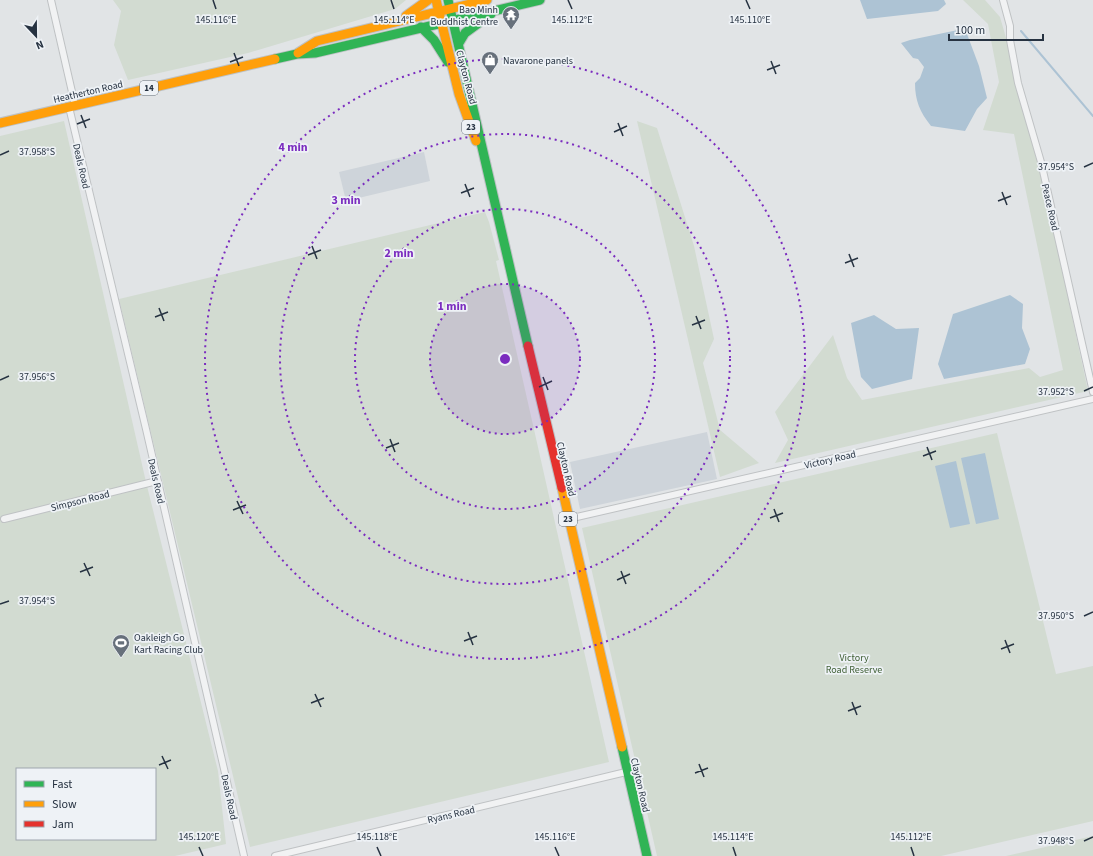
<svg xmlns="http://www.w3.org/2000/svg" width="1093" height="856" font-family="'Source Sans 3',sans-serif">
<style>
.built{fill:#ced4da}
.green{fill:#d2dbd1;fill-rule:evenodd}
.water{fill:#adc3d4}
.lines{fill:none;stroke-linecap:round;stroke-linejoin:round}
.stream{stroke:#adc3d4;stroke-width:2}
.street-casing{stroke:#bfc2c4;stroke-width:8}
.fast-casing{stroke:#bdc1c4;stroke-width:11}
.slow-casing{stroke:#bdc1c4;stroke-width:11}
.jam-casing{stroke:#bdc1c4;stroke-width:11}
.street{stroke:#f1f2f3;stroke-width:6}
.fast{stroke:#30b455;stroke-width:9}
.slow{stroke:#ff9f0a;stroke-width:9}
.jam{stroke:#e5322d;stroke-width:9}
.ticks{fill:none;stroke:#263241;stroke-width:1.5}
.ring{fill:none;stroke:#7b2cbf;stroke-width:2;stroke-dasharray:2 4}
.labels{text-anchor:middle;stroke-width:3.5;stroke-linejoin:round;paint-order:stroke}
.shield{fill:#eef2f6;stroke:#626c77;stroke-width:1}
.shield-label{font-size:9px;font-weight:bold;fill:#263241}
.poi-label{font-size:10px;fill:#263241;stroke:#eef2f6;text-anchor:start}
.street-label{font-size:10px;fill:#263241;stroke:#eef2f6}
.park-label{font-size:10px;fill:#3e5e33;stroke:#eef2f6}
.ticks-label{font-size:10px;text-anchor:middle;fill:#263241;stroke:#eef2f6;stroke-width:3.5;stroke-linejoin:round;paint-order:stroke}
.centre{fill:#7b2cbf;stroke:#eef2f6;stroke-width:2}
.ring-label{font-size:12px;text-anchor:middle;font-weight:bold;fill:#7b2cbf;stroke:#eef2f6;stroke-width:3.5;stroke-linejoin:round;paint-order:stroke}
</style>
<rect width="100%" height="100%" fill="#e1e4e6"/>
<!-- built -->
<g class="built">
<polygon points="424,152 430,181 346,201 339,172"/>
<polygon points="707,432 717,479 580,509 570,462"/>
</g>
<!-- green -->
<g class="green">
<polygon points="113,0 406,0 395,9 248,53 128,80 114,45 121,11"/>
<polygon points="963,0 985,0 1000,17 1030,121 1088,391 775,463 788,440 775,412 833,335 847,378 862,400 1029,368 1040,377 1063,370 1014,134 983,130 999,82 988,24"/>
<path d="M64,121L146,482L218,771L226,844L175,856H0V136ZM17,769H155V839H17Z"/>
<polygon points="637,121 657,128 694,246 714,339 703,363 720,430 759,463 720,477"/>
<polygon points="485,212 489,222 499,260 496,261 609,762 250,847 119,299"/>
<polygon points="997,433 1056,674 1093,666 1093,821 941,856 657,856 582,528"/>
<polygon points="1093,836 1093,856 1006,856"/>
</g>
<!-- water -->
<g class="water">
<polygon points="860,0 944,0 946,4 938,11 867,19"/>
<path d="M958,30L967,34L979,66L987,98L977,109L965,131L931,126C920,112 915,101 915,83L920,78L924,67L918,59L913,58L901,43L910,40Z"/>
<polygon points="1010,295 1023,304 1022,328 1030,349 1025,364 944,379 938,364 953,314"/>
<polygon points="874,315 896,329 919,328 912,379 872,389 861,377 851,323"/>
<polygon points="985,453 999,519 976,524 961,458"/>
<polygon points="956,461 970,524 950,528 935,466"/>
</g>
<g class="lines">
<!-- stream -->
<polyline class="stream" points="1021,31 1093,116"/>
<defs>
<g id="street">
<polyline points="51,0 75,105"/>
<polyline points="1003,0 1010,26 1010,40 1018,83 1041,162 1093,392"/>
<polyline points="69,107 146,429 244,856"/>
<polyline points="4,519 157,481"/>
<polyline points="568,519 1093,399"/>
<polyline points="275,856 626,772"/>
</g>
<g id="fast">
<polyline points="448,0 528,346"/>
<polyline points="421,27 434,40 448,62"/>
<polyline points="459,43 465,33 491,14"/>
<polyline points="275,59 297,54 315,53 540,0"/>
<polyline points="622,747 647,856"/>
</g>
<g id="slow">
<polyline points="436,0 459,94 476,141"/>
<polyline points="406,16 428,0"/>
<polyline points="298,53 317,41 487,0"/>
<polyline points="0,123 275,59"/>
<polyline points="562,488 622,747"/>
</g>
<polyline id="jam" points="528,346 562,488"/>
</defs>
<!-- street casing -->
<use href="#street" class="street-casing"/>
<!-- fast casing -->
<use href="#fast" class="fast-casing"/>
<!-- slow casing -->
<use href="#slow" class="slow-casing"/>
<!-- jam casing -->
<use href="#jam" class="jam-casing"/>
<!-- street -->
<use href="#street" class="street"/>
<!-- fast -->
<use href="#fast" class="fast"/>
<!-- slow -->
<use href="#slow" class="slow"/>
<!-- jam -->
<use href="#jam" class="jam"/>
</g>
<!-- ticks -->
<path class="ticks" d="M213,0L216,9M391,0L394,9M568,0L572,9M746,0L750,9M234,53L239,66M771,61L776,74M230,62L243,57M767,70L780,65M81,115L86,128M618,123L623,136M77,124L90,119M614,132L627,126M0,155L9,151M1084,167L1093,163M465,184L470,197M1002,192L1007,205M461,193L474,188M998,201L1011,196M312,246L317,259M849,254L854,267M308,255L321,250M845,263L858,258M159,308L164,321M696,316L701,329M155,317L168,312M692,325L705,320M543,377L548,390M0,380L9,376M539,387L552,381M1084,391L1093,387M390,439L395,452M927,447L932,460M386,448L399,443M923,456L936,451M237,501L243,514M774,509L779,522M233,510L246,505M770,518L783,513M84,563L90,576M621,571L626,584M80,572L93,567M617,580L630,574M0,604L9,601M1084,616L1093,612M468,632L473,645M1005,640L1010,653M464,641L477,636M1001,649L1014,644M315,694L321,707M852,702L857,715M311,703L324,698M848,711L861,706M162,756L168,769M699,764L704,777M159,765L171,760M695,773L708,768M1084,841L1093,837M199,847L203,856M377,847L381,856M555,847L559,856M733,847L736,856M911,847L914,856"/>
<!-- distance rings -->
<circle cx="505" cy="359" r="75" fill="#7b2cbf" fill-opacity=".12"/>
<g class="ring">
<circle cx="505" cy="359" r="75"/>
<circle cx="505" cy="359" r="150"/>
<circle cx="505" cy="359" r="225"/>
<circle cx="505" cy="359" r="300"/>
</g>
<!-- icons -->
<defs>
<symbol id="temple-pin" viewBox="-11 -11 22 30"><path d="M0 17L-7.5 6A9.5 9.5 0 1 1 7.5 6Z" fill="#67707b" stroke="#eef2f6"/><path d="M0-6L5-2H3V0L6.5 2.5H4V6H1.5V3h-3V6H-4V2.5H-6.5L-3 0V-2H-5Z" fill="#fff"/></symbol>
<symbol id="shop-pin" viewBox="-11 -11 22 30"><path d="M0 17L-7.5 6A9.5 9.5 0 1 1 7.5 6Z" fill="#67707b" stroke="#eef2f6"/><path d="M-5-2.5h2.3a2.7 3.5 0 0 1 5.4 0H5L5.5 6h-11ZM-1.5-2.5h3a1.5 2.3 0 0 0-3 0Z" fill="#fff"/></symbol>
<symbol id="stadium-pin" viewBox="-11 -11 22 30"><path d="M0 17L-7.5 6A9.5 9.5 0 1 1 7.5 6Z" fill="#67707b" stroke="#eef2f6"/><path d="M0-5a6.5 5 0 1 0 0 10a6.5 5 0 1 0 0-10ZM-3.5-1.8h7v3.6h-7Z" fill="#fff"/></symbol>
</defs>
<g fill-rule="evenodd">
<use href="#temple-pin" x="501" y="5" width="20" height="27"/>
<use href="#shop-pin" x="480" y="50" width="20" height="27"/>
<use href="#stadium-pin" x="111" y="633" width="20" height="27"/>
</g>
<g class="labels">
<!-- shield labels -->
<g class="shield">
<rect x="140" y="81" width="18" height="14" rx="3"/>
<rect x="462" y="120" width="18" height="14" rx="3"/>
<rect x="559" y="512" width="18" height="14" rx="3"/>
</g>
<g class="shield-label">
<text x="149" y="91">14</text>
<text x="471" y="130">23</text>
<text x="568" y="522">23</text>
</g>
<!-- poi labels -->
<g class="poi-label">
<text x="498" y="13" text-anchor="end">Bao Minh<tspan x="498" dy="12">Buddhist Centre</tspan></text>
<text x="503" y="64">Navarone panels</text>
<text x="134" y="641">Oakleigh Go<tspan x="134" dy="12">Kart Racing Club</tspan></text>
</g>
<!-- street labels -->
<g class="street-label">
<text transform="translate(467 77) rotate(75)" y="4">Clayton Road</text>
<text transform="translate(88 91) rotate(-13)" y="4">Heatherton Road</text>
<text transform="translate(82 166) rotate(77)" y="4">Deals Road</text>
<text transform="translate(1051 207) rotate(77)" y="4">Peace Road</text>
<text transform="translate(830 459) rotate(-13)" y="4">Victory Road</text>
<text transform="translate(567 469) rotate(77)" y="4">Clayton Road</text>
<text transform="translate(157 481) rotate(77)" y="4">Deals Road</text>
<text transform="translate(80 500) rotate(-14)" y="4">Simpson Road</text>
<text transform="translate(641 785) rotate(77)" y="4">Clayton Road</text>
<text transform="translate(230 797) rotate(78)" y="4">Deals Road</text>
<text transform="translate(451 814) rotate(-13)" y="4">Ryans Road</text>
</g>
<!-- park labels -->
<g class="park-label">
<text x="854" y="661">Victory<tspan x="854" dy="12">Road Reserve</tspan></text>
</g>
</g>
<g class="ticks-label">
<text x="750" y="23">145.110°E</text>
<text x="216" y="23">145.116°E</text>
<text x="394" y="23">145.114°E</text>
<text x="572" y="23">145.112°E</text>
<text x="37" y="155">37.958°S</text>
<text x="1056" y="170">37.954°S</text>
<text x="37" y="380">37.956°S</text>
<text x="1056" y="395">37.952°S</text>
<text x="37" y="604">37.954°S</text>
<text x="1056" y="619">37.950°S</text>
<text x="199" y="840">145.120°E</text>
<text x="377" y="840">145.118°E</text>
<text x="555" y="840">145.116°E</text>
<text x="733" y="840">145.114°E</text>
<text x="911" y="840">145.112°E</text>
<text x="1056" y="844">37.948°S</text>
</g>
<circle cx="505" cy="359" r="6" class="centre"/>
<g class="ring-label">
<text x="293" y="151">4 min</text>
<text x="346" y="204">3 min</text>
<text x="399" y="257">2 min</text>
<text x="452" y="310">1 min</text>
</g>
<!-- legend -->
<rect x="16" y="768" width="140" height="72" fill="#eef2f6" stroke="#9ea5ae"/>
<rect x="24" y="781" width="20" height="6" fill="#30b455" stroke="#9ea5ae"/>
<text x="52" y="788" font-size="12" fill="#263241">Fast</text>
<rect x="24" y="801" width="20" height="6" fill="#ff9f0a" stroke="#9ea5ae"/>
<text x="52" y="808" font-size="12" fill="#263241">Slow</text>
<rect x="24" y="821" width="20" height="6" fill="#e5322d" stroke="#9ea5ae"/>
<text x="52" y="828" font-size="12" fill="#263241">Jam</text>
<!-- north arrow -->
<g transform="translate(36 36) rotate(158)" stroke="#eef2f6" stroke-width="3" paint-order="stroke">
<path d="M0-3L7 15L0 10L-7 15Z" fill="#263241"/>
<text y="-6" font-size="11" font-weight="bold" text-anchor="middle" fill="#263241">N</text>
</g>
<!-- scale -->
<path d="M949 34v6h94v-6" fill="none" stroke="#263241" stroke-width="2"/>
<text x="955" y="34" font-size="12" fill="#263241" stroke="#eef2f6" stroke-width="3" paint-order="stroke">100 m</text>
</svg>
